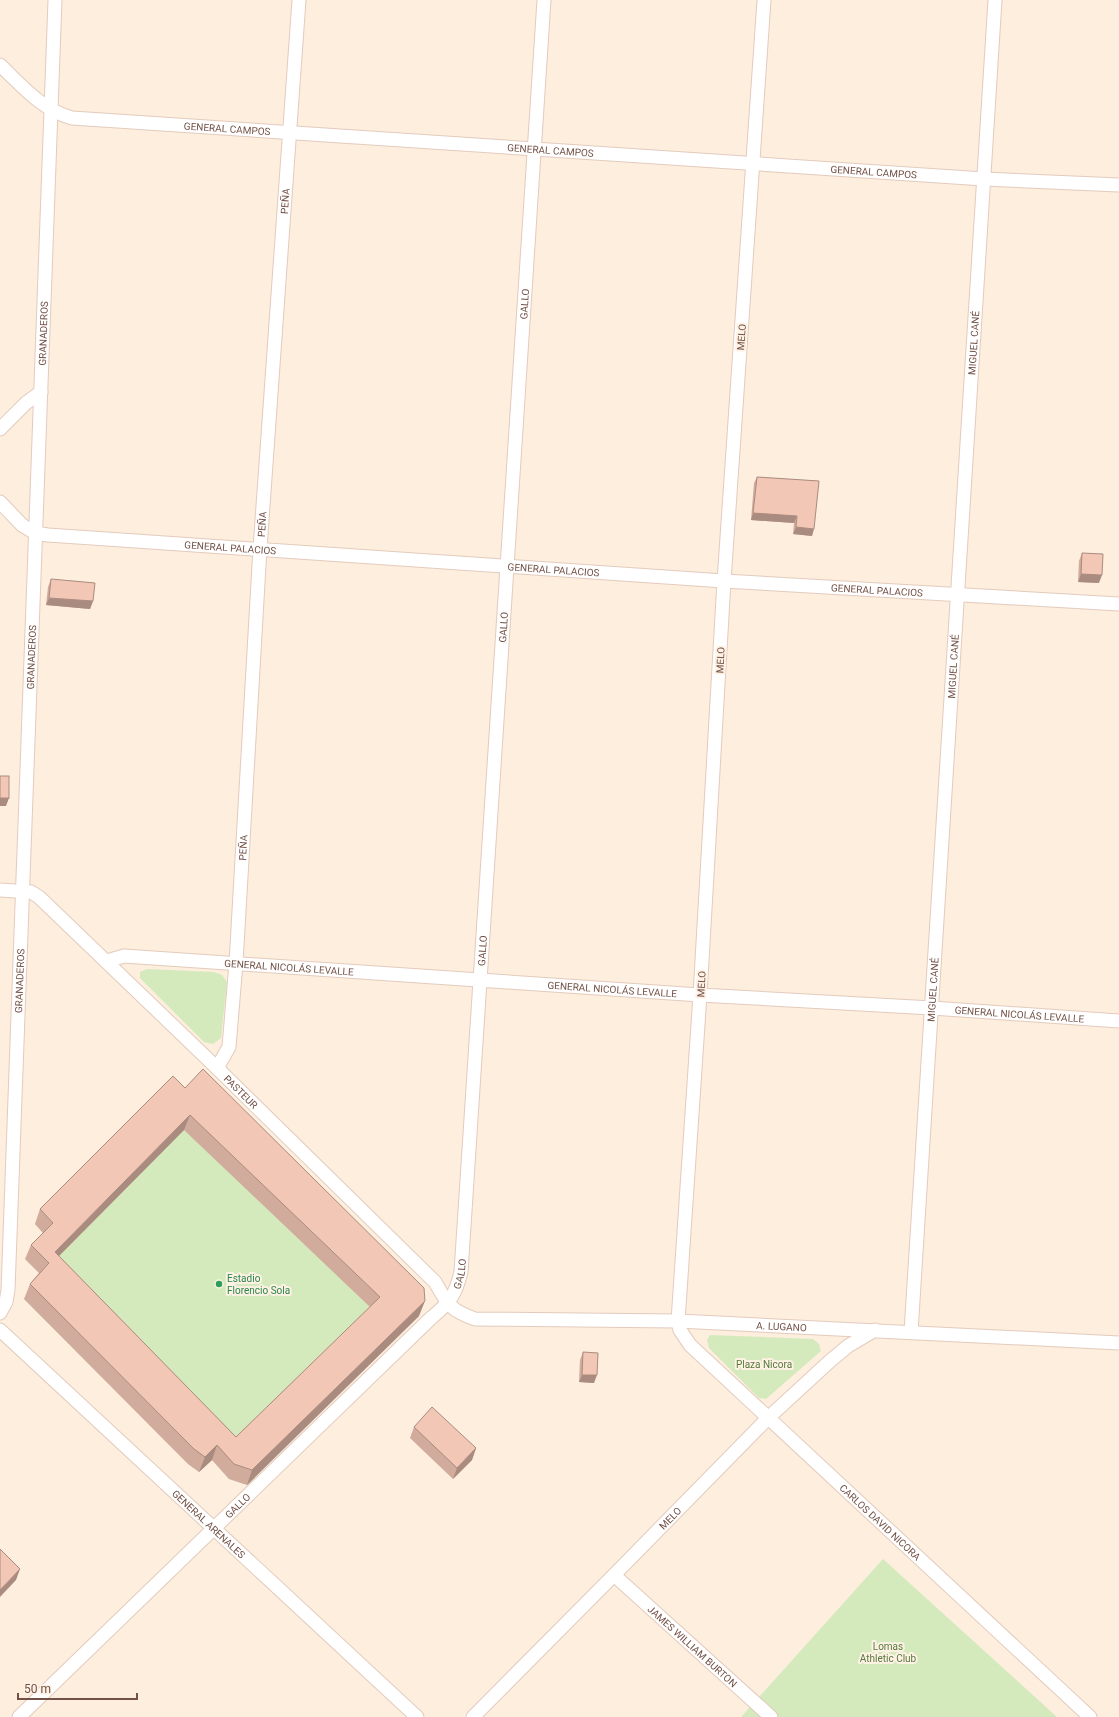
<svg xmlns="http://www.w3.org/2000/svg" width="1119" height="1717" font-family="Roboto,sans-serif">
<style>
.green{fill:#d4eabd}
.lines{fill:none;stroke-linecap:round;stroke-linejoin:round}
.street-casing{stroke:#e3cbbd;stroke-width:15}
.street{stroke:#fff;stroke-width:13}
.wall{fill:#d1ab9c;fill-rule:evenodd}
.shaded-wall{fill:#aa8b7f}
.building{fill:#f3c7b5;stroke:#aa8b7f;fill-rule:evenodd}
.leisure-dot{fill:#2e9e5b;stroke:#fff2e5;stroke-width:1.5}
.labels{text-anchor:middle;stroke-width:4;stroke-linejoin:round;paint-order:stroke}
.street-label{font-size:10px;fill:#735146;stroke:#fff2e5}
.leisure-label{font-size:10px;fill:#27864d;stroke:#fff2e5;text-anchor:start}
.park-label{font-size:10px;fill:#557a3d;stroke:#fff2e5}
</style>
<rect width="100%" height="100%" fill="#fdeede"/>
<!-- green -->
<g class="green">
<polygon points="147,969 214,972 222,975 227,982 221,1038 213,1044 204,1042 140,978 140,972"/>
<polygon points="167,1091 419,1302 419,1316 247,1485 229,1479 212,1460 199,1472 188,1464 24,1299 44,1277 25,1259 47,1238 35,1224"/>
<polygon points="710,1335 813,1339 819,1344 821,1351 766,1399 759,1398 709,1348 707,1340"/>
<polygon points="883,1559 1057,1717 741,1717"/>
</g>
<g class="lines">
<defs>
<g id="street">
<path id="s1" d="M764,0L724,581L700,995L678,1321L680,1330L690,1345L1090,1717"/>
<path id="s2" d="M0,65C21,85 42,110 72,118L984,179L1119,185"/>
<polyline points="0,429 26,403 41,392"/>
<path id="s3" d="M0,502L22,525L35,533L48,535L724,581L1119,604"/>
<path id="s4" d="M0,890L31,892L39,897L217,1068L435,1282C448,1305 450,1310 475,1319L678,1321L1119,1343"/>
<path id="s5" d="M107,961L124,956L700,995L932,1008L1119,1021"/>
<path id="s6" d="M217,1068L229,1047L236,963L260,548L299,0"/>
<path id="s7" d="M0,1313L6,1302L8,1290L55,0"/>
<path id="s8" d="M0,1330L417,1717"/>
<path id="s9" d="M911,1332L995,0"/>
<path id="s10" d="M614,1575L771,1717"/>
<path id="s11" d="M19,1717L430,1319C449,1303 455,1297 461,1272L544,0"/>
<path id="s12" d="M473,1717L614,1575L768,1418L830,1361L848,1346L875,1330"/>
</g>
</defs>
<!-- street casing -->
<use href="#street" class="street-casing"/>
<!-- street -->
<use href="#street" class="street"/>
</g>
<!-- wall -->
<g class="wall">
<polygon points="757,477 819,481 812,536 793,534 794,523 751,520 754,483"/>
<polygon points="1082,553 1099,583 1078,582 1079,561"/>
<polygon points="51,579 93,601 90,609 46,605 48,587"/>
<path d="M173,1076L419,1316L247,1485L229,1479L212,1460L199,1472L188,1464L24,1299L30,1284L39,1273L25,1259L31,1245L43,1233L35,1224L40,1209ZM184,1130L370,1307L236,1437L59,1256Z"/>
<polygon points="583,1352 594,1383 579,1382 580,1360"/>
<polygon points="414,1427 476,1448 472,1460 453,1479 410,1438"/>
</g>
<!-- shaded-wall -->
<g class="shaded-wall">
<polygon points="753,513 797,516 794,523 751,520"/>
<polygon points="796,527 814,529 812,536 793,534"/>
<polygon points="1081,574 1102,575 1099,583 1078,582"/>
<polygon points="49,598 93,601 90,609 46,605"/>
<polygon points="0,798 9,798 6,806 0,806"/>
<polygon points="190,1115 184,1130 49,1266 55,1252"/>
<polygon points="425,1301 419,1316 247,1485 252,1470"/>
<polygon points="582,1375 597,1375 594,1383 579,1382"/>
<polygon points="217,1445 212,1460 199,1472 205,1457"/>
<polygon points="476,1448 472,1460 453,1479 457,1468"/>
<polygon points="20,1569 16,1580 0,1597 0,1590"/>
</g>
<!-- building -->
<g class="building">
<polygon points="757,477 819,481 814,529 796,527 797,516 753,513"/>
<polygon points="1082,553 1103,554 1102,575 1081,574"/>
<polygon points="51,579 95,583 93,601 49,598"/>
<rect x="0" y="776" width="9" height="22"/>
<path d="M203,1069L424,1288L425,1301L252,1470L234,1464L217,1445L205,1457L194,1449L30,1284L49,1263L31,1245L53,1223L40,1209L173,1076L185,1088ZM190,1115L380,1297L236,1437L55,1252Z"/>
<polygon points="583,1352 598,1353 597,1375 582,1375"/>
<polygon points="432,1407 476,1448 457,1468 414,1427"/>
<polygon points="0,1549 20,1569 0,1590"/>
</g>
<!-- markers -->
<circle class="leisure-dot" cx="219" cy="1284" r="4"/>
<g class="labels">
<!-- street labels -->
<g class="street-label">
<text dy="4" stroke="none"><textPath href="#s2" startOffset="246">GENERAL CAMPOS</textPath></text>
<text dy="4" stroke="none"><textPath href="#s2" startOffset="570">GENERAL CAMPOS</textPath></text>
<text dy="4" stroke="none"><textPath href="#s2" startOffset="894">GENERAL CAMPOS</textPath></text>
<text dy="4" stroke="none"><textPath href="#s6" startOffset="872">PEÑA</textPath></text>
<text dy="4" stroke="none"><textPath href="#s11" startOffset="1600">GALLO</textPath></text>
<text dy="4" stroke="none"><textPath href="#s7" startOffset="982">GRANADEROS</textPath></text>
<text transform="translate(741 337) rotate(-86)" y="4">MELO</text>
<text dy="4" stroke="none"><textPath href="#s9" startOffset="991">MIGUEL CANÉ</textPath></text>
<text dy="4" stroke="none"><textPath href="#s6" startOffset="548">PEÑA</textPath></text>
<text dy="4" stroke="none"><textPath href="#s3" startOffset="243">GENERAL PALACIOS</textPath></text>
<text dy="4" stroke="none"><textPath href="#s3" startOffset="567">GENERAL PALACIOS</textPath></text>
<text dy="4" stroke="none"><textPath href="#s3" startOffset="891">GENERAL PALACIOS</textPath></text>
<text dy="4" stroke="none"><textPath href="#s11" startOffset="1276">GALLO</textPath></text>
<text dy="4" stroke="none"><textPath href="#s7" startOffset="658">GRANADEROS</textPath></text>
<text transform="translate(720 660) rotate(-87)" y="4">MELO</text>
<text dy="4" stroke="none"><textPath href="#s9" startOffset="667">MIGUEL CANÉ</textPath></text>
<text dy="4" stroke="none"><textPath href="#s6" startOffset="224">PEÑA</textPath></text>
<text dy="4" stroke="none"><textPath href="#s11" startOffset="952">GALLO</textPath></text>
<text dy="4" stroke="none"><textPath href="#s5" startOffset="183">GENERAL NICOLÁS LEVALLE</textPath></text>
<text dy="4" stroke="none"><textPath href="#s7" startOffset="334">GRANADEROS</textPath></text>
<text transform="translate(701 984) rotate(-87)" y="4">MELO</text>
<text dy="4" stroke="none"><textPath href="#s5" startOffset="507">GENERAL NICOLÁS LEVALLE</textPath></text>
<text dy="4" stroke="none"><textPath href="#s9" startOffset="343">MIGUEL CANÉ</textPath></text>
<text dy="4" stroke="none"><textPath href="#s5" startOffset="915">GENERAL NICOLÁS LEVALLE</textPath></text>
<text dy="4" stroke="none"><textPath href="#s4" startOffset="321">PASTEUR</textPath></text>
<text dy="4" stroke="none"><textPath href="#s11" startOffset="628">GALLO</textPath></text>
<text dy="4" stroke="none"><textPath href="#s4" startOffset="956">A. LUGANO</textPath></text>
<text dy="4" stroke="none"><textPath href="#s11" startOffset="304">GALLO</textPath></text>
<text dy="4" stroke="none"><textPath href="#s12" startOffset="280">MELO</textPath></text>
<text dy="4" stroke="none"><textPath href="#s1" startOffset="1611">CARLOS DAVID NICORA</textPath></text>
<text dy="4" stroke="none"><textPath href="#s8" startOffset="285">GENERAL ARENALES</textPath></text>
<text dy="4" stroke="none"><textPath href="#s10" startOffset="106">JAMES WILLIAM BURTON</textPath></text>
</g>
<!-- leisure labels -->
<g class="leisure-label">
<text x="227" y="1282">Estadio<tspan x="227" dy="12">Florencio Sola</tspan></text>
</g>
<!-- park labels -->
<g class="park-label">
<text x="764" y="1368">Plaza Nicora</text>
<text x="888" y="1650">Lomas<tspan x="888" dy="12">Athletic Club</tspan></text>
</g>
</g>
<!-- scale -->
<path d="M18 1693v6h119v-6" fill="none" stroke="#735146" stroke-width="2"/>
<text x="24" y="1693" font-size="12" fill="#735146" stroke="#fff2e5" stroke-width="3" paint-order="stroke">50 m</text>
</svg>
